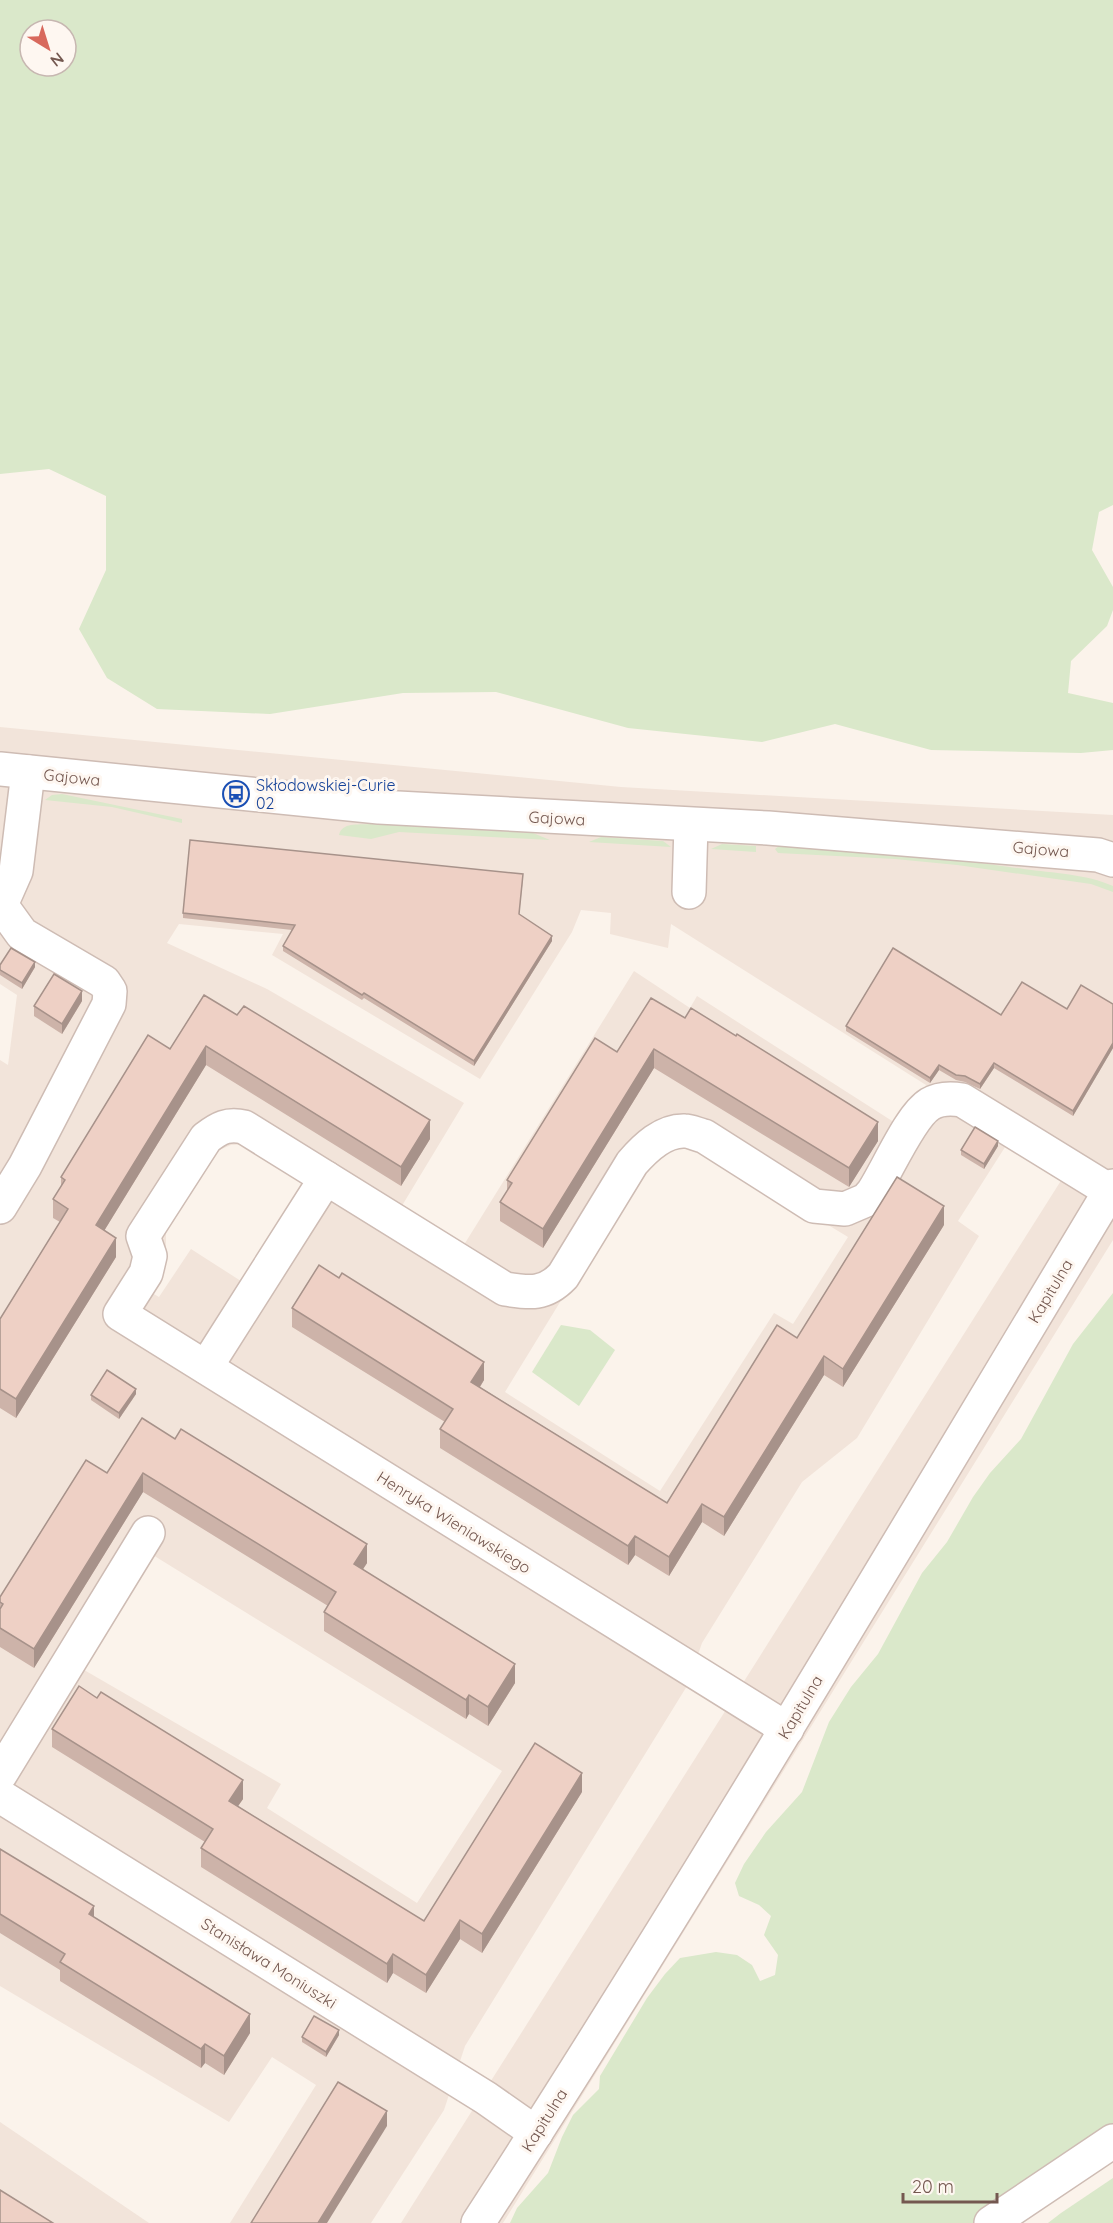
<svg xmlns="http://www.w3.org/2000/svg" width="1113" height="2223" font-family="Quicksand,sans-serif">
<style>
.residential{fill:#f2e4da;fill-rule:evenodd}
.green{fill:#dae8ca;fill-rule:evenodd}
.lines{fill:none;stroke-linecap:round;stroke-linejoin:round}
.minor-casing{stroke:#cebcb4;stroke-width:36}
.minor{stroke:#fff;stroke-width:33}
.wall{fill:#cdb3a9}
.shaded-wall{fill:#a7928a}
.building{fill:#eed0c5;stroke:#a7928a;stroke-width:1.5}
.labels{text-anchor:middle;stroke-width:6;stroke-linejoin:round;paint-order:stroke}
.street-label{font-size:16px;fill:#745850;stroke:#fef7f1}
.transit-label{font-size:16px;fill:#164399;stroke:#fef7f1;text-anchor:start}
</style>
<rect width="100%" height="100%" fill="#fbf3eb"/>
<!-- residential -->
<g class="residential">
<path d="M0,727L621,787L1113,815V1240L503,2223H401L1062,1179L1007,1144L958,1221L979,1236L857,1438L802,1482L702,1643L687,1686L465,2046L444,2110L371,2223H230L316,2085L272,2057L229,2122L0,1986V1060L8,1065L17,995L0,984ZM581,910L611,913L610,934L668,948L671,924L926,1085L900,1126L697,996L690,1008L634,971L462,1248L400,1209L464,1103L267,989L167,943L179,924L283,934L272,955L480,1079L572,932ZM257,1144L309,1180L244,1283L191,1249L159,1297L145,1289L166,1254V1220L212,1153L231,1145ZM696,1145L848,1237L793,1324L774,1313L660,1491L505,1392L644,1165L666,1149ZM148,1552L502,1771L417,1903L267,1808L281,1784L79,1667Z"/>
<polygon points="0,2122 149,2223 0,2223"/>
</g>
<!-- green -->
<g class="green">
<path d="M0,0H1113V505L1099,512L1092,550L1113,587V610L1107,626L1071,661L1068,693L1113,703V750L1081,753L931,750L835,724L762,742L628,728L496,692L403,693L270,714L157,709L107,678L79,629L106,570V496L49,469L0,474ZM30,30H66V66H30Z"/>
<polygon points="62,794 182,819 182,823 112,807 45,800 52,795"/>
<path d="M369,824L533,833L550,840L399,832L371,839L339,835C342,822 358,825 369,824Z"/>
<polygon points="601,837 663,841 671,847 589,842"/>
<polygon points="722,844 756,846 756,852 711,849"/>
<path d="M779,846C861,851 942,857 1024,869C1053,873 1086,874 1113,886V892L1091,884L957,865L895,859L778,853L775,849Z"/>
<polygon points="1113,1293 1113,2134 1027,2183 1008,2191 973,2223 510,2223 517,2208 548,2173 562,2137 573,2115 599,2089 600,2076 647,1998 665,1974 680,1958 716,1952 737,1955 752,1965 760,1981 775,1975 778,1955 764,1935 771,1916 759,1905 739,1896 735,1883 744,1864 766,1832 802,1792 829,1722 851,1687 878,1654 922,1573 947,1542 973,1497 990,1473 1021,1439 1073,1344"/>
<polygon points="561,1325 590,1330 615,1350 579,1406 532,1372"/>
<polygon points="1113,2178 1113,2223 1048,2223 1061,2213"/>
</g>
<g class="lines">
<defs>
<g id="minor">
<polyline points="0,769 379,807 768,828 1098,855 1113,860"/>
<polyline points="689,892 691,825"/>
<polyline points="0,1207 25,1166 109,1004 110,991 104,982 22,934 1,905 16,871 28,772"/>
<polyline points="206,1367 326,1178"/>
<path d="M787,1729L120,1314L146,1273L150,1256L143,1236L206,1138C219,1128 228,1123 244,1127L505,1289C530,1293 545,1295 563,1276L632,1163C645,1148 663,1130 685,1131C691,1131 698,1135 704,1136L814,1206L845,1209L866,1200L873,1192C887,1171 910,1116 930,1104C940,1098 950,1098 962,1100L1110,1191"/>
<polyline points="0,1775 148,1533"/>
<polyline points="0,1796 486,2098 536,2133"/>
<path d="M478,2223C698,1883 904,1533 1113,1186"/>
<polyline points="991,2223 1113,2141"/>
</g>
</defs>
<!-- minor casing -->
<use href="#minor" class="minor-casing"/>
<!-- minor -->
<use href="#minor" class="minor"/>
</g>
<!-- wall -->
<g class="wall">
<polygon points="523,879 519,915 552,941 474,1066 364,998 362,1000 283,951 283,946 292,930 183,918 183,913"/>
<polygon points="0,965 35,967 22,989 0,975"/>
<polygon points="204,995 430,1139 401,1186 206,1065 104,1231 116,1257 16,1418 0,1408 0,1319 60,1222 53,1218 53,1199 61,1188 61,1177 170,1049"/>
<polygon points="651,998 878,1141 849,1187 654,1068 543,1248 500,1221 500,1202 507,1191 507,1180 617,1052"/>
<polygon points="82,1001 62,1034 34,1016 34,1006"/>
<polygon points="1113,1004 1113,1048 1073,1116 994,1068 980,1089 965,1082 956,1080 939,1070 930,1083 846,1031 846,1026 1001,1015 1067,1009"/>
<polygon points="998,1146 984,1169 961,1155 961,1150"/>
<polygon points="944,1225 843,1387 824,1375 724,1536 702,1522 669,1576 635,1555 628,1565 440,1448 440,1429 445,1422 292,1327 292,1308 484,1380 480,1387 667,1503 797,1338"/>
<polygon points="136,1394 119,1419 91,1400 91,1395"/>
<polygon points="142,1418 367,1563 363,1569 515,1683 488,1726 469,1714 466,1719 324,1631 324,1612 328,1606 143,1492 34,1668 0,1647 0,1597 107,1473"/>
<polygon points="52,1729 243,1799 238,1806 424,1921 582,1792 482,1953 460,1939 426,1993 393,1973 387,1983 201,1867 201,1848 205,1842 52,1747"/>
<polygon points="0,1849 250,2033 224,2075 205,2063 201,2068 60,1981 60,1970 0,1933"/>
<polygon points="339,2035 326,2057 302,2042 302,2037"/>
</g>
<!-- shaded-wall -->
<g class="shaded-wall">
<polygon points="552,936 552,941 474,1066 474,1061"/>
<polygon points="35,962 35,967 22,989 22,983"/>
<polygon points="82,991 82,1001 62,1034 62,1024"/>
<polygon points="1113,1043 1113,1048 1073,1116 1073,1111"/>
<polygon points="206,1046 206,1065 96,1244 96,1225"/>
<polygon points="654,1049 654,1068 543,1248 543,1229"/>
<polygon points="994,1063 994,1068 980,1089 980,1084"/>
<polygon points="939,1065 939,1070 930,1083 930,1078"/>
<polygon points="430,1120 430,1139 401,1186 401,1167"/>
<polygon points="878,1122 878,1141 849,1187 849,1168"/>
<polygon points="998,1141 998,1146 984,1169 984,1164"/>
<polygon points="944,1206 944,1225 843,1387 843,1369"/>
<polygon points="116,1238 116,1257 16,1418 16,1399"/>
<polygon points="824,1356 824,1375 724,1536 724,1517"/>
<polygon points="484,1362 484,1380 471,1401 471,1382"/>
<polygon points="136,1389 136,1394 119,1419 119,1413"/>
<polygon points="143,1473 143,1492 34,1668 34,1649"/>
<polygon points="702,1504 702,1522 669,1576 669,1557"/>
<polygon points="635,1536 635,1555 628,1565 628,1546"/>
<polygon points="367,1544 367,1563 354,1583 354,1564"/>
<polygon points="515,1664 515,1683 488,1726 488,1707"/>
<polygon points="469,1695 469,1714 466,1719 466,1700"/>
<polygon points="582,1773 582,1792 482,1953 482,1934"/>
<polygon points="243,1780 243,1799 229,1819 229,1801"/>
<polygon points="94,1906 94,1925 89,1914"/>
<polygon points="460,1920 460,1939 426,1993 426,1975"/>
<polygon points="393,1954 393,1973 387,1983 387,1964"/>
<polygon points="250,2014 250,2033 224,2075 224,2056"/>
<polygon points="339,2030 339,2035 326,2057 326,2052"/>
<polygon points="205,2044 205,2063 201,2068 201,2049"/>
<polygon points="387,2111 387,2126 327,2223 318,2223"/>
</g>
<!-- building -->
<g class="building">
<polygon points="190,840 523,874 519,914 552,936 474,1061 364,993 362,995 283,946 295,925 183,913"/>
<polygon points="11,948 35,962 22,983 0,970 0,965"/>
<polygon points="893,948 1001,1015 1022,982 1067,1009 1081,985 1113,1004 1113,1043 1073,1111 994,1063 980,1084 965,1076 956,1075 939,1065 930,1078 846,1026"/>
<polygon points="54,974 82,991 62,1024 34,1006"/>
<polygon points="204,995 237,1015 244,1006 430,1120 401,1167 206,1046 96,1225 116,1238 16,1399 0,1389 0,1319 68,1209 53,1199 65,1180 61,1177 148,1035 170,1049"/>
<polygon points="651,998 685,1018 691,1008 736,1036 737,1034 878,1122 849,1168 654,1049 543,1229 500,1202 512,1183 507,1180 595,1038 617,1052"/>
<polygon points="975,1127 998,1141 984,1164 961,1150"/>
<polygon points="897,1177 944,1206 843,1369 824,1356 724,1517 702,1504 669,1557 635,1536 628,1546 440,1429 453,1409 292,1308 319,1265 339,1278 342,1273 484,1362 471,1382 667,1503 777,1325 797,1338"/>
<polygon points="107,1370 136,1389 119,1413 91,1395"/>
<polygon points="142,1418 175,1439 181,1429 367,1544 354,1564 515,1664 488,1707 469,1695 466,1700 324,1612 336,1592 143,1473 34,1649 0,1628 0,1609 3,1604 0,1602 0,1597 86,1460 107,1473"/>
<polygon points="79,1686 97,1698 101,1692 243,1780 229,1801 424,1921 535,1743 582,1773 482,1934 460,1920 426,1975 393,1954 387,1964 201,1848 213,1829 52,1729"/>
<polygon points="0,1849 94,1906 89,1914 250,2014 224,2056 205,2044 201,2049 60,1962 65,1954 0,1914"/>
<polygon points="314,2016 339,2030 326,2052 302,2037"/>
<polygon points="338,2082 387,2111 318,2223 251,2223"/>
<polygon points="0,2190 53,2223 0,2223"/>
</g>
<!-- icons -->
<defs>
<symbol id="bus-ring" viewBox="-11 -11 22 22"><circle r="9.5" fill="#fef7f1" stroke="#1a4fb4" stroke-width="1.5"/><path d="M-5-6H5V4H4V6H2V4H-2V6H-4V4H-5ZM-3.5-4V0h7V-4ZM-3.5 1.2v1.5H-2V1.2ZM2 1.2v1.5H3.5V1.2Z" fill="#1a4fb4"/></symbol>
</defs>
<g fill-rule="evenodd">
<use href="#bus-ring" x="221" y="779" width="30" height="30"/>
</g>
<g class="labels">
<!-- street labels -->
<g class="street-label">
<text transform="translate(72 777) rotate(6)" y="6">Gajowa</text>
<text transform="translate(557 818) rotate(3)" y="6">Gajowa</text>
<text transform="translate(1041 849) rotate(5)" y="6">Gajowa</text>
<text transform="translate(1050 1291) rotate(-59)" y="6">Kapitulna</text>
<text transform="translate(454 1522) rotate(32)" y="6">Henryka Wieniawskiego</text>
<text transform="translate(800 1707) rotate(-59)" y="6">Kapitulna</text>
<text transform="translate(269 1963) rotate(32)" y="6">Stanisława Moniuszki</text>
<text transform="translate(544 2120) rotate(-58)" y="6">Kapitulna</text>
</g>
<!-- transit labels -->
<g class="transit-label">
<text x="256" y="791">Skłodowskiej-Curie<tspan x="256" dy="18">02</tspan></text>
</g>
</g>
<!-- north arrow -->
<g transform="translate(48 48) rotate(142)"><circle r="28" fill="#fef7f1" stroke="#c7b7b1" stroke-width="1.5"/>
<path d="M0-4.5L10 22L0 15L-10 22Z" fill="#d8695d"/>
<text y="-9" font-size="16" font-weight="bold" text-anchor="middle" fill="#745850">N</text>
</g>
<!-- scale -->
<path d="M903 2193v9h94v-9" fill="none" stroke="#745850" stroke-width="3"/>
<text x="912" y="2193" font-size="18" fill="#745850" stroke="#fef7f1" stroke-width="4.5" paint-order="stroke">20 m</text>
</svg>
